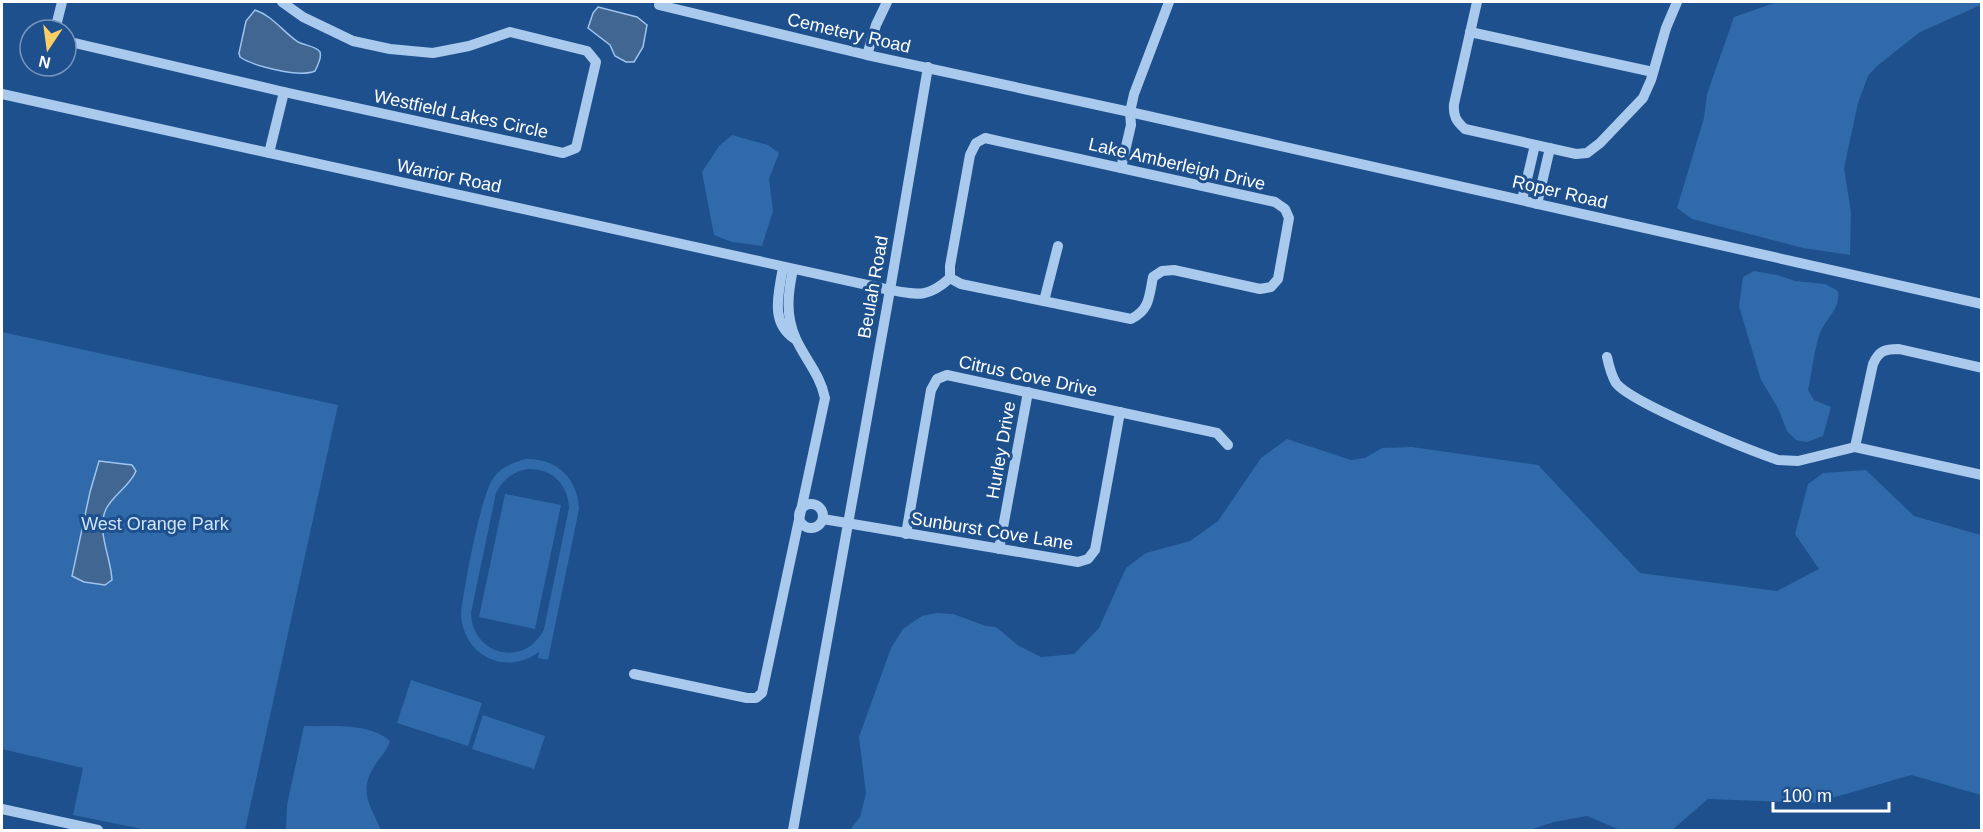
<svg xmlns="http://www.w3.org/2000/svg" width="1983" height="832" font-family="Helvetica,sans-serif">
<style>
.green{fill:#306aaa;fill-rule:evenodd}
.water{fill:#416691;stroke:#9dc4ee;stroke-width:1.5}
.lines{fill:none;stroke-linecap:round;stroke-linejoin:round}
.minor{stroke:#a9c9ed;stroke-width:10}
.labels{text-anchor:middle;stroke-width:6;stroke-linejoin:round;paint-order:stroke}
.street-label{font-size:18px;fill:#fff;stroke:#1d508c}
.park-label{font-size:18px;fill:#cfe3f9;stroke:#1d508c}
</style>
<rect width="100%" height="100%" fill="#1d508c"/>
<!-- green -->
<g class="green">
<polygon points="1777,2 1981,2 1981,5 1920,32 1877,66 1868,76 1858,103 1844,168 1851,212 1850,255 1803,248 1692,219 1677,208 1704,118 1707,94 1734,17"/>
<polygon points="732,135 768,145 779,153 769,179 773,211 762,246 732,242 714,235 702,172 719,146"/>
<path d="M1754,271L1777,275L1795,281L1825,284L1838,291C1841,309 1826,318 1820,333C1814,349 1812,373 1808,390L1814,400L1831,407L1823,436L1807,442L1796,440L1787,431L1778,408L1761,380L1739,306L1743,277Z"/>
<polygon points="2,332 338,405 245,830 147,830 73,815 83,768 2,749"/>
<polygon points="1287,439 1351,460 1365,458 1382,448 1412,447 1538,465 1640,573 1777,591 1819,569 1795,534 1808,484 1823,473 1866,470 1914,516 1981,535 1981,795 1911,775 1815,803 1708,799 1672,830 1620,830 1587,816 1554,822 1530,830 850,830 860,817 866,793 859,737 891,648 903,629 922,616 937,613 953,614 986,626 996,627 1019,646 1041,657 1074,654 1099,628 1126,568 1146,553 1190,541 1218,521 1261,458"/>
<path d="M526,459C557,458 578,479 579,509L548,660L538,658L539,652C505,677 462,655 461,613C464,588 481,493 494,477C502,467 514,462 526,459ZM527,469C552,468 568,484 569,508L544,629C526,668 472,656 471,613L496,493C502,480 513,472 527,469Z"/>
<polygon points="505,494 561,505 535,629 479,617"/>
<polygon points="411,680 482,703 468,746 397,723"/>
<polygon points="483,715 545,736 534,769 472,749"/>
<path d="M304,726C331,727 368,722 390,741C387,751 381,756 375,765C358,791 370,805 381,830H286L287,805Z"/>
</g>
<!-- water -->
<g class="water">
<polygon points="598,7 637,17 647,25 643,47 634,62 626,62 615,56 610,45 588,28 593,13"/>
<path d="M255,10C273,16 283,32 298,42C304,45 318,47 320,52C322,58 317,67 315,71C300,78 253,66 240,57L239,53L246,21Z"/>
<path d="M99,461L132,465L136,471C130,486 114,494 106,509C96,531 111,557 112,580L105,585L84,582L72,576L90,492Z"/>
</g>
<g class="lines">
<!-- minor -->
<g class="minor">
<path d="M1477,2L1454,104C1453,116 1456,121 1465,129L1576,154L1587,153L1600,143L1643,98L1651,80L1666,28L1677,2"/>
<polyline points="659,5 867,55 1130,112 1982,304"/>
<polyline points="55,30 62,2"/>
<polyline points="1470,32 1653,72"/>
<polyline points="66,41 284,92 563,153 576,148 596,62 587,51 510,32 469,46 433,53 390,49 353,41 303,17 282,2"/>
<polyline points="867,55 876,25 887,2"/>
<path d="M2,94L890,290C918,295 928,298 950,278"/>
<path d="M985,138L1275,202L1285,209L1289,218L1278,279L1271,287L1260,289L1174,270L1162,271L1153,277C1149,296 1150,310 1131,319L961,284L950,278V266L970,155L976,143Z"/>
<polyline points="269,153 284,92"/>
<polyline points="1121,168 1131,125 1130,112 1134,94 1169,2"/>
<polyline points="1522,200 1535,145"/>
<polyline points="1537,204 1550,148"/>
<path d="M783,267C779,293 769,322 795,339"/>
<polyline points="1044,301 1058,246"/>
<path d="M1607,357C1609,366 1611,375 1616,383C1631,403 1749,450 1778,460L1798,461L1855,447L1982,475"/>
<path d="M1855,447L1873,364C1879,351 1884,349 1899,349L1982,368"/>
<circle cx="811" cy="516" r="12"/>
<polyline points="823,519 1078,562 1088,559 1095,550 1120,412"/>
<polyline points="906,534 931,390 937,379 947,375 1217,433 1228,445"/>
<polyline points="999,549 1028,392"/>
<path d="M634,674L747,698H756L762,693L825,398C820,374 805,359 796,339C785,315 788,293 793,269"/>
<polyline points="2,809 98,830"/>
<polyline points="793,830 890,290 928,67"/>
</g>
</g>
<g class="labels">
<!-- street labels -->
<g class="street-label">
<text transform="translate(849 33) rotate(13)" y="6">Cemetery Road</text>
<text transform="translate(461 114) rotate(12)" y="6">Westfield Lakes Circle</text>
<text transform="translate(1177 164) rotate(13)" y="6">Lake Amberleigh Drive</text>
<text transform="translate(449 176) rotate(12)" y="6">Warrior Road</text>
<text transform="translate(1560 192) rotate(13)" y="6">Roper Road</text>
<text transform="translate(873 287) rotate(-80)" y="6">Beulah Road</text>
<text transform="translate(1028 376) rotate(12)" y="6">Citrus Cove Drive</text>
<text transform="translate(1001 450) rotate(-80)" y="6">Hurley Drive</text>
<text transform="translate(992 531) rotate(9)" y="6">Sunburst Cove Lane</text>
</g>
<!-- park labels -->
<g class="park-label">
<text x="155" y="530">West Orange Park</text>
</g>
</g>
<!-- border -->
<rect width="1983" height="832" fill="none" stroke="#ffffff" stroke-width="6"/>
<!-- north arrow -->
<g transform="translate(48 48) rotate(193)"><circle r="28" fill="#1d508c" stroke="#7796ba" stroke-width="1.5"/>
<path d="M0-4.5L10 22L0 15L-10 22Z" fill="#fcce68"/>
<text y="-9" font-size="16" font-weight="bold" text-anchor="middle" fill="#ffffff">N</text>
</g>
<!-- scale -->
<path d="M1773 802v9h116v-9" fill="none" stroke="#ffffff" stroke-width="3"/>
<text x="1782" y="802" font-size="18" fill="#ffffff" stroke="#1d508c" stroke-width="4.5" paint-order="stroke">100 m</text>
</svg>
